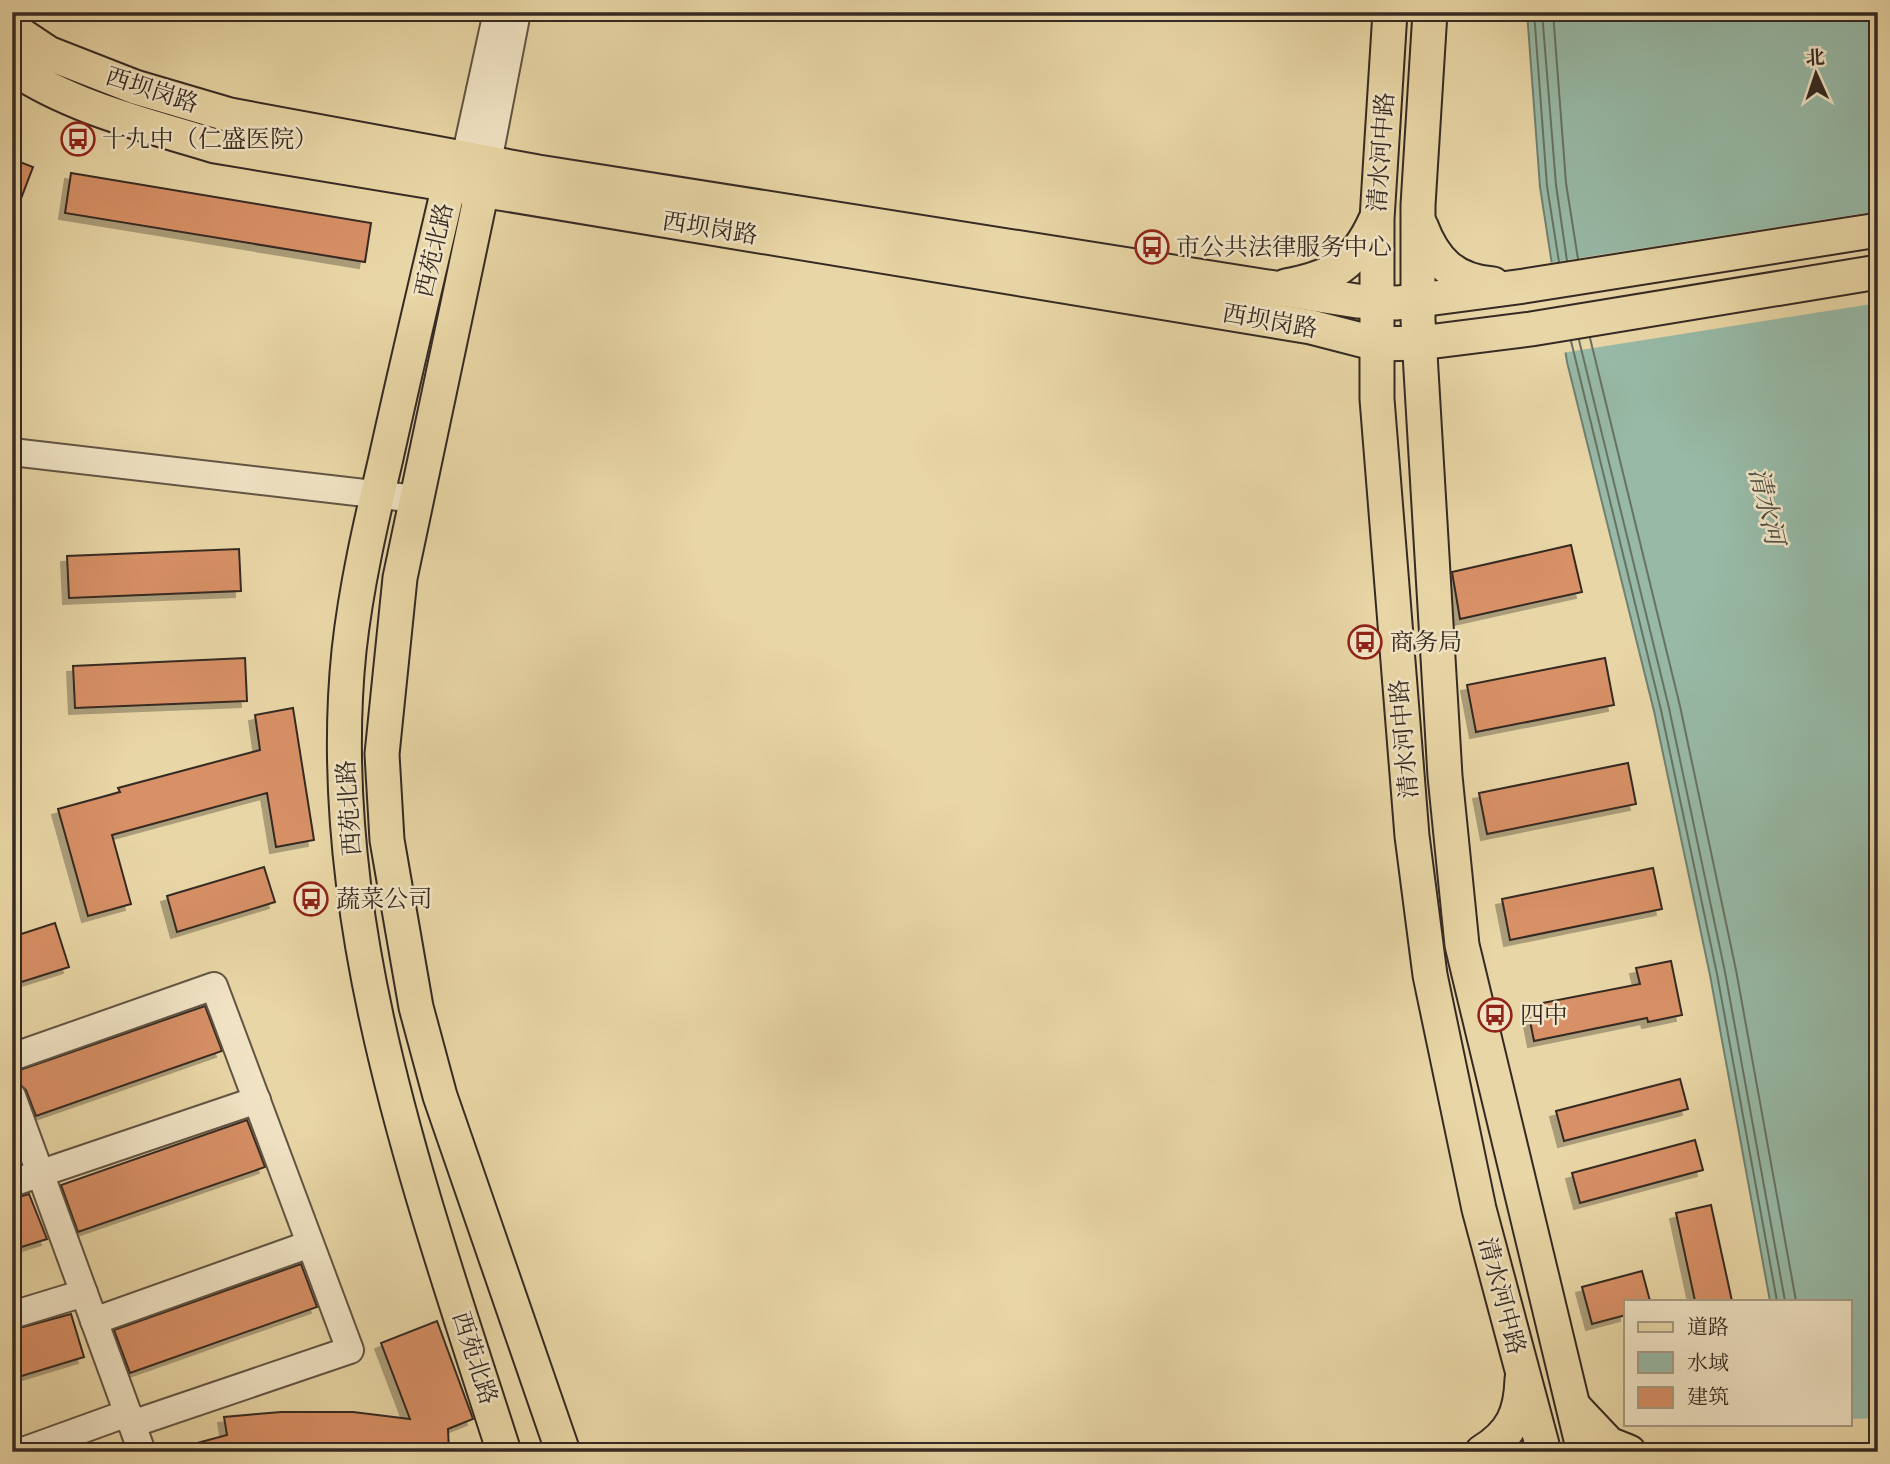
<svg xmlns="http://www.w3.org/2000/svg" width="1890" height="1464" font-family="Alegreya,'Noto Serif SC',serif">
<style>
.water{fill:#97b9a6;stroke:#708072;stroke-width:2}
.pier{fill:#e9d6a6}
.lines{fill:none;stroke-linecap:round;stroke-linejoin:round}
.shore{stroke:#667264;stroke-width:2}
.building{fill:#d89066;stroke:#352a23;stroke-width:2;filter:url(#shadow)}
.minor-casing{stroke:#625544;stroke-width:30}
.major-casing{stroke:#352a23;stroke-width:37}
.minor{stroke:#f1e4c5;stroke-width:26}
.major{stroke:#e9d6a6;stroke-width:33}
.labels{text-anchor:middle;stroke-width:5;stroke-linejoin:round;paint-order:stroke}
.street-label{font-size:24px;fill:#352a23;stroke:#f1e4c5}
.poi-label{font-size:24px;fill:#352a23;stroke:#f1e4c5;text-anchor:start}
.water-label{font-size:26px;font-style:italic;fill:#4e4e44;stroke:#f1e4c5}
</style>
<defs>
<filter id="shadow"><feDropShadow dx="-6" dy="6" stdDeviation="0" flood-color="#0004"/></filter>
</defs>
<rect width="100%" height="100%" fill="#e9d6a6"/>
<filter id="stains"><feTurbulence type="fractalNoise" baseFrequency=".00286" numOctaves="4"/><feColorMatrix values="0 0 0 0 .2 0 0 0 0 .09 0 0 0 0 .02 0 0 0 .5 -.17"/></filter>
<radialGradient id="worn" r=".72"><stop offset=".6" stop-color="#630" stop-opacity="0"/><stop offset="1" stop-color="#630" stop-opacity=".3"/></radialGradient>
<!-- water -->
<polygon class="water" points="1527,12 1878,12 1878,1452 1850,1424 1850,1301 1770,1301 1710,975 1654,711 1567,362 1540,187"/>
<!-- pier -->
<g class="pier">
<polygon points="1878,211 1878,303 1562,353 1548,263"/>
<polygon points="1878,1418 1878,1452 1805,1452 1798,1424 1850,1424 1850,1419"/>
</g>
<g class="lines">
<!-- shore -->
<g class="shore">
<polyline points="1534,12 1547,186 1559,262"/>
<polyline points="1542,12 1556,185 1567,261"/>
<polyline points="1553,12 1566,183 1578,259"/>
<polyline points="1590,338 1680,706 1736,970 1796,1301"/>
<polyline points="1579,340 1669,708 1725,972 1785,1301"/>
<polyline points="1571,341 1661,710 1717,974 1777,1301"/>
</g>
</g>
<!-- building -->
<g class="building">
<polygon points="12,159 33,167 14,217 12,217"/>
<polygon points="71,173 371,223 365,262 65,213"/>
<polygon points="1571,545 1582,592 1460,619 1452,572"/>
<polygon points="239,549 241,591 69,598 67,556"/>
<polygon points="245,658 247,701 75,708 73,666"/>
<polygon points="1605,658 1614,705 1476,732 1467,685"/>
<polygon points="293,708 314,840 276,847 267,793 112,835 131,904 88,916 58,809 120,792 118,788 260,750 255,715"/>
<polygon points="1628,763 1636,804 1487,834 1479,793"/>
<polygon points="264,867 275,902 177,932 167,896"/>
<polygon points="1653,868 1662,909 1510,940 1502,899"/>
<polygon points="55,923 69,967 12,985 12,937"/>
<polygon points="1671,961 1682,1015 1648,1022 1647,1018 1534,1041 1527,1006 1640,984 1636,968"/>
<polygon points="205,1006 222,1051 36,1116 26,1090 17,1082 14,1072"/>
<polygon points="1680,1079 1688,1109 1564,1141 1556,1111"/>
<polygon points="247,1120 265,1167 78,1232 61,1185"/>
<polygon points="1695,1140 1703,1170 1580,1203 1572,1173"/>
<polygon points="29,1194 47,1239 12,1250 12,1199"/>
<polygon points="1711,1205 1732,1301 1695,1301 1676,1213"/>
<polygon points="301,1264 317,1307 130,1373 114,1330"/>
<polygon points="1642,1271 1650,1301 1626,1301 1626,1315 1592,1324 1582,1287"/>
<polygon points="71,1314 84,1357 12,1379 12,1330"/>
<polygon points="437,1321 473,1419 448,1429 449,1452 186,1452 186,1446 227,1435 224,1417 281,1412 353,1412 410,1419 381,1343"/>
</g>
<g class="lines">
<defs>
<g id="minor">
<polyline points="465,158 497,12"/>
<polyline points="488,162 517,12"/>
<polyline points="12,452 416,499"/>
<polyline points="12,1057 214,986 350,1350 132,1424"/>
<polyline points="12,1096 142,1452"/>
<polyline points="12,1183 257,1100"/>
<polyline points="12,1315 84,1293"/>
<polyline points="94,1321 310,1244"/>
<polyline points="20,1452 128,1413"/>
</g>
<g id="major">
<polyline points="1390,12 1377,219 1377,399 1412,836 1430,975 1479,1209 1544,1452"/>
<polyline points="1430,12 1418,205 1418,320 1445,776 1462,945 1584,1452"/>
<polyline points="12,29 48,53 135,87 230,115 538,172 1357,301 1397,303 1524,286 1878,230"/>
<path d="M12,67C72,108 147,125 215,146L1311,327L1377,344L1420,343L1531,329L1878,272"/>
<path d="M460,166L449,185C428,276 406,367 386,458C371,522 356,586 349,651C321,922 423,1198 504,1452"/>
<polyline points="486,171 400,578 382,754 387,840 416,1007 440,1096 563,1452"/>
<path d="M1421,226C1434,261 1454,281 1493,284"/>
<path d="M1286,286C1333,277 1355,265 1375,221"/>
<polyline points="1575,1408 1609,1444 1629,1452"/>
<path d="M1482,1452C1512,1434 1521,1413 1522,1379"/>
</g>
</defs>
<!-- minor casing -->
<use href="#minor" class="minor-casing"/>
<!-- major casing -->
<use href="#major" class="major-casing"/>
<!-- minor -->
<use href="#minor" class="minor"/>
<!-- major -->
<use href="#major" class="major"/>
</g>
<!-- icons -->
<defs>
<symbol id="bus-ring" viewBox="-11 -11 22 22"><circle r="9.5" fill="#f1e4c5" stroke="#8f2418" stroke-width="1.5"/><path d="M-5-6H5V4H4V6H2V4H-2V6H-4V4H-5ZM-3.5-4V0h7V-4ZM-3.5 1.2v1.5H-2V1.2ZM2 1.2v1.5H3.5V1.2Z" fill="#8f2418"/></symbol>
</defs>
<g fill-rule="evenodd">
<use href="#bus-ring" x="59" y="120" width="38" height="38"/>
<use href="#bus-ring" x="1133" y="228" width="38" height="38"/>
<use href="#bus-ring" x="1346" y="623" width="38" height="38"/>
<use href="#bus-ring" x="292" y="880" width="38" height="38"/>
<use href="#bus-ring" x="1476" y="996" width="38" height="38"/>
</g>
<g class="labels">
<!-- street labels -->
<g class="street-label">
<text transform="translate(152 90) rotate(18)" y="8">西坝岗路</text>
<text transform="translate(1381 152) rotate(-86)" y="8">清水河中路</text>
<text transform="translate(710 228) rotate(9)" y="8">西坝岗路</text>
<text transform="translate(434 250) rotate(-77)" y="8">西苑北路</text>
<text transform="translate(1270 321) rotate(10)" y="8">西坝岗路</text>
<text transform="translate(1404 739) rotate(-95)" y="8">清水河中路</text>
<text transform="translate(349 808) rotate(-94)" y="8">西苑北路</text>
<text transform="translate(1502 1296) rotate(75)" y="8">清水河中路</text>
<text transform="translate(475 1358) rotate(72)" y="8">西苑北路</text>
</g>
<!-- poi labels -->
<g class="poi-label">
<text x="102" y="147">十九中（仁盛医院）</text>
<text x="1176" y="255">市公共法律服务中心</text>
<text x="1390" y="650">商务局</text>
<text x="336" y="907">蔬菜公司</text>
<text x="1520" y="1023">四中</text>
</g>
<!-- water labels -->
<g class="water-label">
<text transform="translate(1767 506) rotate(77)" y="9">清水河</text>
</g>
</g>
<!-- margin -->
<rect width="1890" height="1464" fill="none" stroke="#e9d6a6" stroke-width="42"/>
<rect x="14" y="14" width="1862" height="1436" fill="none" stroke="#352a23" stroke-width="3.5"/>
<rect x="21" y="21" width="1848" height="1422" fill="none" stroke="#352a23" stroke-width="2"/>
<!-- legend -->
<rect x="1624" y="1300" width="228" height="126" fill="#f1e4c5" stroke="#a69a84" stroke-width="2"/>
<rect x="1638" y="1322" width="35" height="10" fill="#e9d6a6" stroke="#a69a84" stroke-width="2"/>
<text x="1687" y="1334" font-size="21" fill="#352a23">道路</text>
<rect x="1638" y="1352" width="35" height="21" fill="#97b9a6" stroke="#a69a84" stroke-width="2"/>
<text x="1687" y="1370" font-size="21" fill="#352a23">水域</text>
<rect x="1638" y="1387" width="35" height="21" fill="#d89066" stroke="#a69a84" stroke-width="2"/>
<text x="1687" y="1404" font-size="21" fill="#352a23">建筑</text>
<!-- north arrow -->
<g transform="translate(1816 74) rotate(357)" stroke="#f1e4c5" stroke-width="5" paint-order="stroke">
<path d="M0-5L12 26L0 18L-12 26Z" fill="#352a23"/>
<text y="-10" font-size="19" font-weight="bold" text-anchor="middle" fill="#352a23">北</text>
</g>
<rect width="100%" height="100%" filter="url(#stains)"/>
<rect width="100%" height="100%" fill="url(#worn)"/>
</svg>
